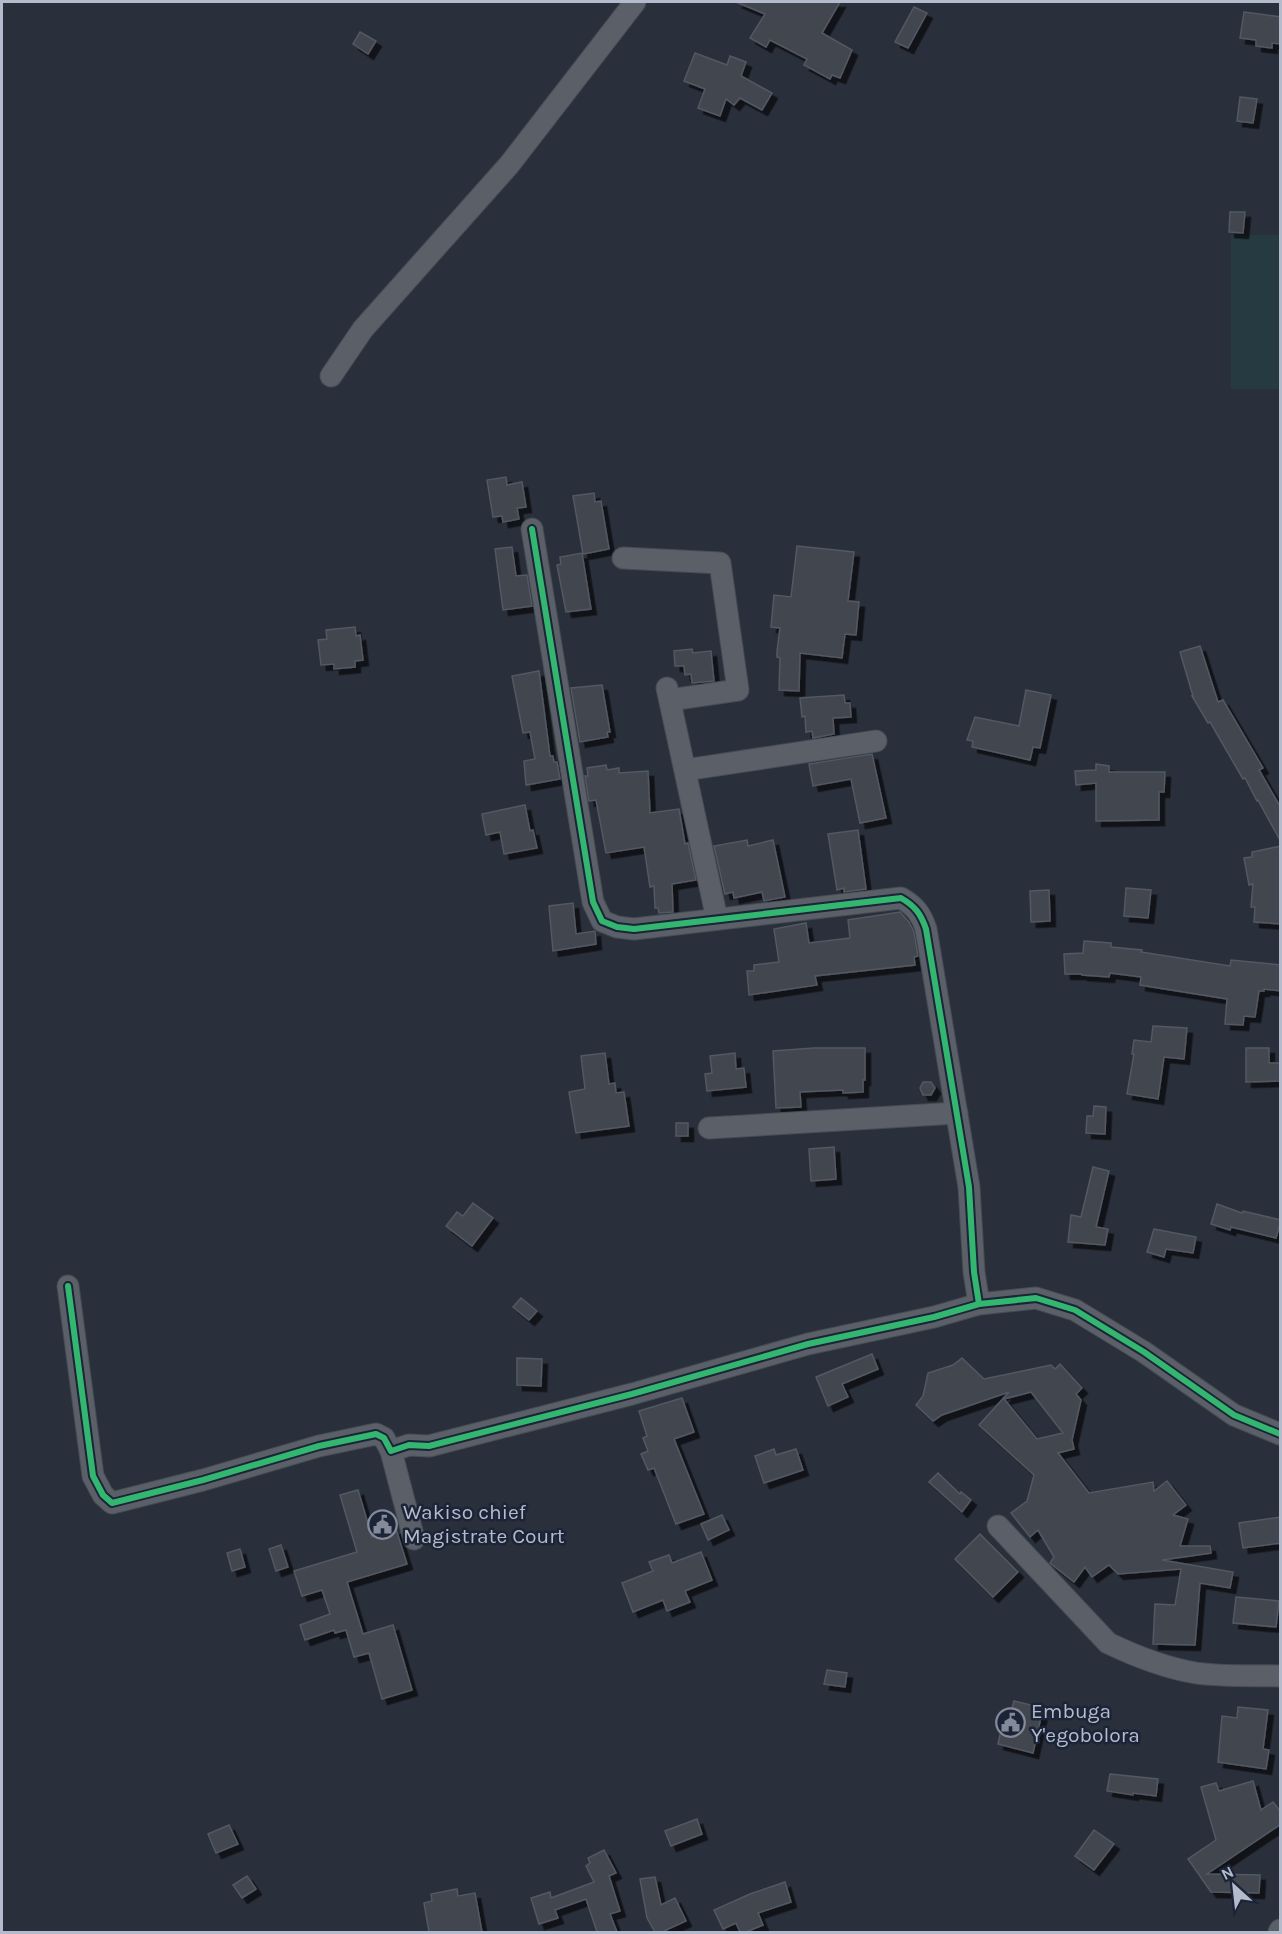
<svg xmlns="http://www.w3.org/2000/svg" width="1282" height="1934" font-family="Karla,sans-serif">
<style>
.green{fill:#263a42}
.building{fill:#424650;stroke:#525862;stroke-width:1.5;fill-rule:evenodd;filter:url(#shadow)}
.lines{fill:none;stroke-linecap:round;stroke-linejoin:round}
.minor-casing{stroke:#464b54;stroke-width:23}
.minor{stroke:#5b5f68;stroke-width:21}
.cycleway-casing{stroke:#1c2437;stroke-width:10}
.cycleway{stroke:#33b770;stroke-width:6}
.labels{text-anchor:middle;stroke-width:5;stroke-linejoin:round;paint-order:stroke}
.poi-label{font-size:21px;fill:#b4bbcc;stroke:#1c2437;text-anchor:start}
</style>
<defs>
<filter id="shadow"><feDropShadow dx="5.5" dy="5.5" stdDeviation="0" flood-color="#0009"/></filter>
</defs>
<rect width="100%" height="100%" fill="#2a303b"/>
<!-- green -->
<rect class="green" x="1231" y="235" width="49" height="154"/>
<!-- building -->
<g class="building">
<polygon points="736,2 840,2 822,33 852,50 840,78 832,75 830,79 804,65 807,59 770,40 766,47 750,38 765,14"/>
<polygon points="914,7 927,13 908,48 895,42"/>
<polygon points="1244,12 1281,17 1281,44 1272,43 1272,48 1256,46 1256,40 1240,38"/>
<polygon points="360,32 376,41 368,54 353,44"/>
<polygon points="695,53 727,65 730,56 746,62 741,76 772,93 762,110 740,98 734,105 726,99 720,116 698,108 705,89 684,81"/>
<polygon points="1240,97 1257,99 1253,123 1237,121"/>
<polygon points="1230,212 1245,212 1243,233 1229,232"/>
<polygon points="506,477 507,485 522,482 526,507 517,508 519,519 503,522 502,516 493,517 487,480"/>
<polygon points="594,493 595,502 601,501 609,549 583,554 573,496"/>
<polygon points="797,546 854,552 848,601 859,602 856,635 845,634 842,658 800,653 799,691 779,690 780,658 777,657 777,651 780,628 771,627 774,595 791,597"/>
<polygon points="512,547 516,576 527,575 532,606 503,610 495,549"/>
<polygon points="582,553 591,609 566,612 557,565 561,564 560,557"/>
<polygon points="355,627 356,636 360,635 363,660 355,661 355,667 334,669 334,664 321,665 318,640 327,639 326,630"/>
<polygon points="1200,646 1218,702 1223,700 1263,768 1259,770 1281,808 1281,842 1258,800 1257,801 1245,778 1243,779 1210,722 1208,723 1192,696 1193,696 1180,652"/>
<polygon points="692,649 693,653 711,651 714,681 692,683 691,674 685,675 684,666 675,666 674,651"/>
<polygon points="539,671 550,756 553,756 554,762 557,762 560,779 526,785 524,761 535,759 530,732 523,733 512,676"/>
<polygon points="602,685 610,732 607,732 608,737 580,742 571,688"/>
<polygon points="1026,690 1051,695 1040,748 1033,747 1030,760 972,747 973,741 967,740 975,717 1019,726"/>
<polygon points="844,695 845,703 850,703 851,717 833,718 834,734 813,738 812,731 806,732 805,716 802,717 800,698"/>
<polygon points="872,754 886,818 860,823 851,779 813,786 809,764"/>
<polygon points="1096,764 1109,766 1109,772 1165,772 1164,792 1159,792 1159,820 1096,821 1096,783 1076,785 1075,771 1096,770"/>
<polygon points="606,765 607,770 619,768 619,773 648,771 650,813 679,809 685,844 688,843 696,880 672,884 673,912 659,913 658,908 655,908 654,886 650,887 644,847 606,853 596,800 589,801 585,776 588,776 587,768"/>
<polygon points="525,805 530,831 533,830 537,848 504,854 500,832 486,835 482,814"/>
<polygon points="858,830 866,889 844,892 844,888 837,890 828,834"/>
<polygon points="747,840 748,846 773,840 785,897 764,901 762,892 734,898 733,892 725,894 714,846"/>
<polygon points="1281,846 1281,924 1254,922 1255,907 1251,907 1253,884 1249,885 1244,858 1252,857 1252,852"/>
<polygon points="1126,888 1151,890 1148,918 1124,916"/>
<polygon points="1049,890 1050,921 1031,922 1030,891"/>
<polygon points="573,903 576,934 595,931 596,944 553,951 549,906"/>
<polygon points="900,912 909,922 914,932 918,956 914,957 915,965 815,976 817,985 749,995 747,971 754,971 754,965 779,962 774,929 806,923 809,943 850,938 848,920"/>
<polygon points="1084,941 1111,943 1111,947 1142,950 1141,952 1230,966 1231,960 1281,965 1281,991 1264,989 1264,991 1259,991 1255,1017 1244,1016 1243,1025 1225,1024 1227,999 1140,985 1141,977 1110,973 1109,977 1082,975 1082,974 1065,974 1064,954 1083,953"/>
<polygon points="1153,1026 1187,1028 1184,1059 1164,1057 1158,1099 1127,1094 1134,1054 1132,1054 1134,1040 1151,1042"/>
<polygon points="814,1048 865,1048 865,1080 863,1080 863,1092 843,1093 843,1090 800,1092 801,1107 776,1108 773,1051"/>
<polygon points="1246,1048 1269,1048 1269,1063 1281,1063 1281,1081 1246,1082"/>
<polygon points="605,1053 609,1084 615,1083 616,1093 624,1092 629,1126 576,1133 569,1092 585,1089 581,1056"/>
<polygon points="735,1053 736,1069 744,1068 746,1087 707,1091 705,1074 712,1073 710,1056"/>
<polygon points="923,1082 931,1082 935,1088 931,1095 923,1095 920,1088"/>
<polygon points="1094,1106 1106,1107 1105,1134 1086,1133 1087,1116 1093,1116"/>
<rect x="676" y="1123" width="12" height="13"/>
<polygon points="834,1147 836,1179 811,1181 809,1149"/>
<polygon points="1093,1167 1109,1171 1096,1227 1108,1229 1105,1245 1068,1242 1071,1215 1081,1217"/>
<polygon points="473,1203 493,1218 472,1246 446,1226 457,1212 463,1216"/>
<polygon points="1217,1204 1242,1213 1243,1211 1281,1220 1276,1238 1231,1227 1230,1230 1211,1224"/>
<polygon points="1154,1229 1196,1237 1193,1253 1166,1249 1164,1257 1147,1252"/>
<polygon points="521,1298 537,1311 529,1320 513,1307"/>
<polygon points="872,1354 878,1369 842,1384 848,1397 828,1406 816,1377"/>
<polygon points="517,1358 542,1359 541,1386 517,1385"/>
<path d="M962,1358L984,1379L1051,1365L1055,1369L1060,1364L1082,1388L1076,1394L1081,1400L1072,1440L1074,1449L1058,1453L1089,1493L1153,1482L1154,1491L1167,1481L1186,1505L1173,1515L1188,1519L1180,1546H1210L1211,1553L1162,1560L1233,1572L1230,1588L1200,1583L1195,1645L1153,1644L1155,1604L1175,1605L1181,1569L1118,1574L1109,1565L1092,1577L1085,1567L1074,1582L1050,1563L1054,1557L1038,1530L1030,1537L1011,1513L1027,1501L1034,1475L979,1425L1009,1392L942,1415L933,1421L916,1405L923,1396L928,1373L953,1365ZM1031,1392L1063,1433L1037,1439L1004,1399Z"/>
<polygon points="682,1398 694,1432 674,1439 704,1514 676,1524 654,1468 648,1470 641,1454 648,1451 643,1438 647,1436 639,1411"/>
<polygon points="774,1449 776,1455 796,1449 803,1470 764,1483 755,1456"/>
<polygon points="938,1473 960,1494 961,1492 971,1500 962,1512 929,1482"/>
<polygon points="358,1490 372,1537 396,1529 407,1564 347,1582 363,1634 393,1625 412,1690 382,1699 369,1653 354,1657 346,1630 335,1633 334,1630 305,1640 300,1625 330,1614 322,1590 302,1596 294,1571 357,1552 340,1495"/>
<polygon points="722,1515 729,1530 708,1540 701,1524"/>
<polygon points="1281,1517 1281,1543 1243,1548 1239,1523"/>
<polygon points="980,1534 1018,1572 993,1597 955,1559"/>
<polygon points="281,1545 288,1567 276,1571 269,1549"/>
<polygon points="240,1549 245,1567 232,1571 227,1553"/>
<polygon points="701,1552 712,1580 685,1591 690,1602 667,1611 663,1600 633,1612 622,1583 653,1571 649,1562 669,1555 672,1563"/>
<polygon points="1236,1597 1279,1601 1276,1627 1233,1623"/>
<polygon points="827,1670 847,1673 845,1687 824,1684"/>
<polygon points="1014,1701 1043,1708 1033,1753 998,1744 1002,1726 1007,1727"/>
<polygon points="1238,1707 1268,1710 1263,1749 1269,1750 1266,1769 1218,1762 1222,1716 1237,1718"/>
<polygon points="1110,1774 1158,1779 1156,1796 1133,1793 1133,1795 1107,1791"/>
<polygon points="1253,1781 1261,1810 1273,1802 1281,1812 1281,1824 1207,1874 1260,1875 1259,1893 1211,1892 1188,1859 1216,1840 1201,1787 1216,1783 1219,1791"/>
<polygon points="697,1819 702,1834 671,1846 665,1831"/>
<polygon points="229,1825 238,1844 216,1853 208,1834"/>
<polygon points="1094,1830 1114,1844 1094,1870 1075,1856"/>
<polygon points="604,1850 616,1873 609,1876 620,1911 610,1914 617,1932 597,1932 586,1899 555,1910 558,1918 539,1924 531,1898 550,1892 551,1898 594,1882 586,1866 590,1863 588,1858"/>
<polygon points="247,1876 256,1889 242,1898 233,1885"/>
<polygon points="655,1877 661,1905 675,1898 686,1921 662,1932 655,1932 647,1918 640,1879"/>
<polygon points="785,1882 791,1902 758,1913 763,1925 746,1932 740,1932 736,1923 723,1929 714,1910 750,1894"/>
<polygon points="457,1889 458,1896 475,1893 482,1932 429,1932 424,1903 432,1901 431,1894"/>
</g>
<g class="lines">
<defs>
<g id="minor">
<polyline points="331,376 363,329 509,165 635,2"/>
<path d="M532,529L593,902L602,921L617,927L634,929L901,898C915,906 921,914 926,929L969,1187L974,1272L979,1304"/>
<polyline points="623,558 720,563 738,690 670,700"/>
<polyline points="667,688 717,919"/>
<polyline points="685,770 876,741"/>
<polyline points="709,1128 957,1113"/>
<polyline points="68,1286 93,1476 103,1495 112,1503 203,1480 319,1446 376,1434 384,1438 391,1451 409,1445 429,1446 632,1394 808,1344 934,1317 979,1304 1036,1298 1075,1310 1144,1352 1234,1415 1280,1434"/>
<polyline points="391,1451 414,1539"/>
<path d="M998,1526L1108,1643C1135,1656 1166,1668 1196,1673C1223,1677 1253,1675 1280,1676"/>
<polyline points="1279,1932 1280,1930"/>
</g>
</defs>
<!-- minor casing -->
<use href="#minor" class="minor-casing"/>
<!-- minor -->
<use href="#minor" class="minor"/>
<defs>
<g id="cycleway">
<path d="M532,529L593,902L602,921L617,927L634,929L901,898C915,906 921,914 926,929L969,1187L974,1272L979,1304"/>
<polyline points="68,1286 93,1476 103,1495 112,1503 203,1480 319,1446 376,1434 384,1438 391,1451 409,1445 429,1446 632,1394 808,1344 934,1317 979,1304 1036,1298 1075,1310 1144,1352 1234,1415 1280,1434"/>
</g>
</defs>
<!-- cycleway casing -->
<use href="#cycleway" class="cycleway-casing"/>
<!-- cycleway -->
<use href="#cycleway" class="cycleway"/>
</g>
<!-- icons -->
<defs>
<symbol id="civic-ring" viewBox="-11 -11 22 22"><circle r="9.5" fill="#1c2437" stroke="#848a99" stroke-width="1.5"/><path d="M-.6-6.5H3V-4.5H.6V-3L4-1V1h2V6H-6V1h2V-1L-.6-3ZM-1.2 2.5V6h2.4V2.5Z" fill="#848a99"/></symbol>
</defs>
<g fill-rule="evenodd">
<use href="#civic-ring" x="366" y="1508" width="33" height="33"/>
<use href="#civic-ring" x="994" y="1706" width="33" height="33"/>
</g>
<g class="labels">
<!-- poi labels -->
<g class="poi-label">
<text x="403" y="1519">Wakiso chief<tspan x="403" dy="24">Magistrate Court</tspan></text>
<text x="1031" y="1718">Embuga<tspan x="1031" dy="24">Y'egobolora</tspan></text>
</g>
</g>
<!-- border -->
<rect width="1282" height="1934" fill="none" stroke="#b4bbcc" stroke-width="6"/>
<!-- north arrow -->
<g transform="translate(1234 1886) rotate(333)" stroke="#1c2437" stroke-width="4.5" paint-order="stroke">
<path d="M0-4.5L10 22L0 15L-10 22Z" fill="#b4bbcc"/>
<text y="-9" font-size="16" font-weight="bold" text-anchor="middle" fill="#b4bbcc">N</text>
</g>
</svg>
